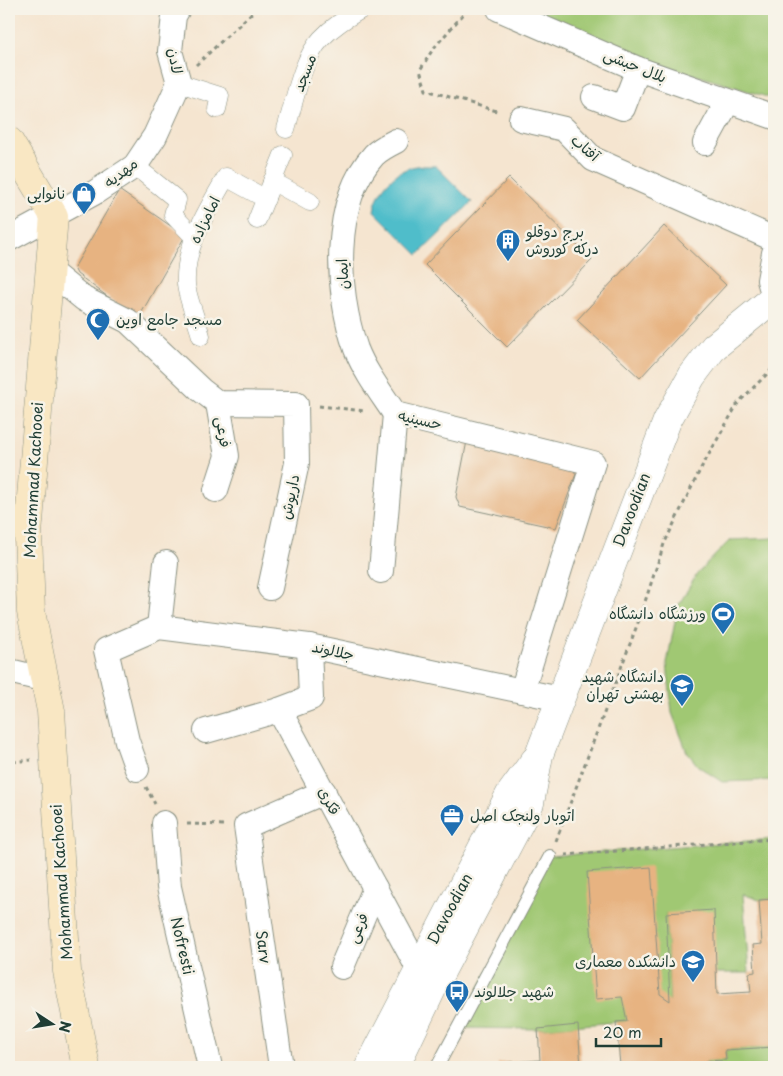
<svg xmlns="http://www.w3.org/2000/svg" width="783" height="1076" font-family="'Playpen Sans','Playpen Sans Arabic',sans-serif">
<style>
.green{fill:#a0c873;stroke:#608254}
.water{fill:#50bdca;stroke:#387d7f}
.building{fill:#e7b381}
.lines{fill:none;stroke-linecap:round;stroke-linejoin:round}
.service-casing{stroke:#8a9182;stroke-width:14}
.pedestrian-casing{stroke:#8a9182;stroke-width:19}
.minor-casing{stroke:#8a9182;stroke-width:26}
.tertiary-casing{stroke:#8a9182;stroke-width:29}
.secondary-casing{stroke:#8a9182;stroke-width:29}
.path{stroke:#8a9182;stroke-width:3;stroke-dasharray:4 4;stroke-linecap:butt}
.service{stroke:#fff;stroke-width:12}
.pedestrian{stroke:#fff;stroke-width:18}
.minor{stroke:#fff;stroke-width:24}
.tertiary{stroke:#fff;stroke-width:28}
.secondary{stroke:#f9e7c3;stroke-width:28}
.labels{text-anchor:middle;stroke-width:5;stroke-linejoin:round;paint-order:stroke}
.street-label{font-size:15px;fill:#1f3d34;stroke:#f7f3e8}
.poi-label{font-size:15px;fill:#1f3d34;stroke:#f7f3e8;text-anchor:end}
</style>
<rect width="100%" height="100%" fill="#f7f3e8"/>
<filter id="ink" filterUnits="userSpaceOnUse"><feTurbulence type="fractalNoise" baseFrequency=".02" numOctaves="2"/><feDisplacementMap in="SourceGraphic" scale="10" xChannelSelector="R" yChannelSelector="G"/><feConvolveMatrix kernelMatrix="1 2 1 2 8 2 1 2 1" color-interpolation-filters="sRGB"/></filter>
<filter id="wash" filterUnits="userSpaceOnUse"><feTurbulence type="fractalNoise" baseFrequency=".0096" numOctaves="4" result="noise"/><feDisplacementMap in="SourceGraphic" scale="20" xChannelSelector="R" yChannelSelector="G"/><feGaussianBlur stdDeviation="1.12" result="paint"/><feColorMatrix in="noise" values="0 0 0 0 0 0 0 0 0 0 0 0 0 0 0 0 0 1.4 0 .05"/><feComposite in="paint" operator="in"/></filter>
<g filter="url(#wash)">
<rect width="100%" height="100%" fill="#f5e5d0"/>
<!-- green -->
<g class="green">
<polygon points="502,9 774,9 774,99 643,59"/>
<polygon points="774,538 774,780 722,782 698,766 687,752 672,713 667,663 678,606 697,574 730,540"/>
<polygon points="774,839 774,899 759,900 743,894 749,973 716,973 666,913 670,1001 627,1021 538,1029 457,1028 550,856"/>
<polygon points="774,1047 774,1067 707,1067 706,1061 726,1060 725,1050"/>
</g>
<!-- water -->
<path class="water" d="M417,166H436L472,202L418,255L374,211C377,190 395,169 417,166Z"/>
<g id="blocks">
<!-- building -->
<g class="building">
<polygon points="509,178 592,260 507,347 425,265"/>
<polygon points="119,190 185,236 138,319 77,274 74,268"/>
<polygon points="664,226 726,285 640,378 577,320"/>
<polygon points="467,441 570,465 576,474 556,528 460,507 456,497"/>
<polygon points="651,867 660,994 670,1001 666,913 714,910 717,994 751,992 749,973 755,972 753,945 762,944 759,900 774,899 774,1047 725,1050 726,1060 706,1061 707,1067 607,1067 620,1065 616,1022 627,1021 622,997 596,999 587,872"/>
<polygon points="578,1025 581,1067 499,1067 498,1063 540,1060 538,1029"/>
</g>
</g>
</g>
<g filter="url(#ink)">
<use href="#blocks" fill-opacity="0" stroke="#8a9182" stroke-width="1"/>
<g class="lines">
<defs>
<polyline id="service" points="437,1067 550,856"/>
<g id="pedestrian">
<polyline points="179,83 220,96 217,109"/>
<path d="M286,129C295,100 301,61 321,39C333,26 347,18 362,9"/>
<polyline points="135,166 177,200 173,215 194,237"/>
<polyline points="272,181 310,202"/>
<polyline points="257,220 283,155"/>
<path d="M201,336C197,321 187,297 186,284C184,245 208,210 226,177L266,199"/>
</g>
<g id="minor">
<polyline points="499,9 638,69 774,117"/>
<polyline points="594,97 623,108 638,69"/>
<polyline points="521,119 564,129 593,159 774,239"/>
<polyline points="705,143 728,101"/>
<polyline points="9,239 94,193 135,166 155,136 179,83 170,51 174,16 178,9"/>
<polyline points="774,253 769,280 774,297"/>
<polyline points="51,272 84,299 128,321 201,390 218,403 296,404 297,463 270,588"/>
<polyline points="395,414 593,463 522,691"/>
<path d="M395,414C381,393 365,372 356,349C336,293 331,202 374,155C380,149 388,145 396,141"/>
<polyline points="216,490 227,456 218,403"/>
<polyline points="381,571 395,414"/>
<polyline points="159,627 166,563"/>
<polyline points="9,671 46,680"/>
<polyline points="279,710 418,968"/>
<polyline points="206,731 279,710 311,698 309,646"/>
<polyline points="137,769 127,741 106,650 159,627 309,646 560,699"/>
<polyline points="164,823 169,887 210,1067"/>
<polyline points="342,967 375,888"/>
<polyline points="281,1067 246,826 324,792"/>
</g>
<g id="tertiary">
<polyline points="369,1067 510,794 535,760"/>
<polyline points="395,1067 433,987 530,803 539,755 667,421 692,376 714,347 774,298"/>
</g>
<polyline id="secondary" points="9,141 54,216 28,534 31,612 51,711 67,971 86,1067"/>
</defs>
<!-- service casing -->
<use href="#service" class="service-casing"/>
<!-- pedestrian casing -->
<use href="#pedestrian" class="pedestrian-casing"/>
<!-- minor casing -->
<use href="#minor" class="minor-casing"/>
<!-- tertiary casing -->
<use href="#tertiary" class="tertiary-casing"/>
<!-- secondary casing -->
<use href="#secondary" class="secondary-casing"/>
<!-- path -->
<g class="path">
<polyline points="468,9 433,49 420,70 426,90 500,112"/>
<polyline points="196,65 256,9"/>
<polyline points="319,406 365,411"/>
<polyline points="9,768 11,762 31,760"/>
<polyline points="146,787 155,804"/>
<polyline points="187,824 226,825"/>
<polyline points="556,841 639,620 664,544 700,470 738,403 774,367"/>
<polyline points="565,855 774,839"/>
</g>
<!-- service -->
<use href="#service" class="service"/>
<!-- pedestrian -->
<use href="#pedestrian" class="pedestrian"/>
<!-- minor -->
<use href="#minor" class="minor"/>
<!-- tertiary -->
<use href="#tertiary" class="tertiary"/>
<!-- secondary -->
<use href="#secondary" class="secondary"/>
</g>
</g>
<!-- icons -->
<defs>
<symbol id="shop-pin" viewBox="-11 -11 22 30"><path d="M0 17L-7.5 6A9.5 9.5 0 1 1 7.5 6Z" fill="#1f6fb2" stroke="#f7f3e8"/><path d="M-5-2.5h2.3a2.7 3.5 0 0 1 5.4 0H5L5.5 6h-11ZM-1.5-2.5h3a1.5 2.3 0 0 0-3 0Z" fill="#fff"/></symbol>
<symbol id="building-pin" viewBox="-11 -11 22 30"><path d="M0 17L-7.5 6A9.5 9.5 0 1 1 7.5 6Z" fill="#1f6fb2" stroke="#f7f3e8"/><path d="M-4-6H4V6H1V3H-1V6H-4ZM-2.5-4.3h1.7v1.8h-1.7ZM.8-4.3h1.7v1.8H.8ZM-2.5-1h1.7V.8h-1.7ZM.8-1h1.7V.8H.8Z" fill="#fff"/></symbol>
<symbol id="mosque-pin" viewBox="-11 -11 22 30"><path d="M0 17L-7.5 6A9.5 9.5 0 1 1 7.5 6Z" fill="#1f6fb2" stroke="#f7f3e8"/><path d="M3.5-4.9A6 6 0 1 0 3.5 4.9A5 5 0 1 1 3.5-4.9Z" fill="#fff"/></symbol>
<symbol id="stadium-pin" viewBox="-11 -11 22 30"><path d="M0 17L-7.5 6A9.5 9.5 0 1 1 7.5 6Z" fill="#1f6fb2" stroke="#f7f3e8"/><path d="M0-5a6.5 5 0 1 0 0 10a6.5 5 0 1 0 0-10ZM-3.5-1.8h7v3.6h-7Z" fill="#fff"/></symbol>
<symbol id="university-pin" viewBox="-11 -11 22 30"><path d="M0 17L-7.5 6A9.5 9.5 0 1 1 7.5 6Z" fill="#1f6fb2" stroke="#f7f3e8"/><path d="M0-5L7-2L0 1L-7-2ZM-4 1L0 2.5L4 1V4Q0 6-4 4Z" fill="#fff"/></symbol>
<symbol id="office-pin" viewBox="-11 -11 22 30"><path d="M0 17L-7.5 6A9.5 9.5 0 1 1 7.5 6Z" fill="#1f6fb2" stroke="#f7f3e8"/><path d="M-6-3h4V-5.5h4V-3h4V5H-6ZM-1-4.5V-3h2v-1.5ZM-6 0V1H6V0Z" fill="#fff"/></symbol>
<symbol id="bus-pin" viewBox="-11 -11 22 30"><path d="M0 17L-7.5 6A9.5 9.5 0 1 1 7.5 6Z" fill="#1f6fb2" stroke="#f7f3e8"/><path d="M-5-6H5V4H4V6H2V4H-2V6H-4V4H-5ZM-3.5-4V0h7V-4ZM-3.5 1.2v1.5H-2V1.2ZM2 1.2v1.5H3.5V1.2Z" fill="#fff"/></symbol>
</defs>
<g fill-rule="evenodd">
<use href="#shop-pin" x="70" y="180" width="28" height="38"/>
<use href="#building-pin" x="494" y="227" width="28" height="38"/>
<use href="#mosque-pin" x="84" y="306" width="28" height="38"/>
<use href="#stadium-pin" x="709" y="600" width="28" height="38"/>
<use href="#university-pin" x="668" y="672" width="28" height="38"/>
<use href="#office-pin" x="438" y="802" width="28" height="38"/>
<use href="#university-pin" x="679" y="948" width="28" height="38"/>
<use href="#bus-pin" x="443" y="978" width="28" height="38"/>
</g>
<g class="labels">
<!-- street labels -->
<g class="street-label">
<text transform="translate(175 61) rotate(81)" y="5">لادن</text>
<text transform="translate(635 66) rotate(22)" y="5">بلال حبشی</text>
<text transform="translate(305 73) rotate(-69)" y="5">مسجد</text>
<text transform="translate(585 148) rotate(41)" y="5">آفتاب</text>
<text transform="translate(121 173) rotate(-38)" y="5">مهدیه</text>
<text transform="translate(205 220) rotate(-64)" y="5">امامزاده</text>
<text transform="translate(343 274) rotate(-93)" y="5">ایمان</text>
<text transform="translate(420 420) rotate(13)" y="5">حسینیه</text>
<text transform="translate(223 432) rotate(81)" y="5">فرعی</text>
<text transform="translate(34 480) rotate(-87)" y="5">Mohammad Kachooei</text>
<text transform="translate(290 497) rotate(-78)" y="5">داریوش</text>
<text transform="translate(632 510) rotate(-69)" y="5">Davoodian</text>
<text transform="translate(333 651) rotate(12)" y="5">جلالوند</text>
<text transform="translate(329 801) rotate(62)" y="5">فکری</text>
<text transform="translate(62 882) rotate(-94)" y="5">Mohammad Kachooei</text>
<text transform="translate(450 909) rotate(-62)" y="5">Davoodian</text>
<text transform="translate(358 928) rotate(-67)" y="5">فرعی</text>
<text transform="translate(182 946) rotate(77)" y="5">Nofresti</text>
<text transform="translate(263 947) rotate(82)" y="5">Sarv</text>
</g>
<!-- poi labels -->
<g class="poi-label">
<text x="66" y="199">نانوایی</text>
<text x="526" y="237" text-anchor="start">برج دوقلو<tspan x="526" dy="17">درکه کوروش</tspan></text>
<text x="116" y="325" text-anchor="start">مسجد جامع اوین</text>
<text x="706" y="619">ورزشگاه دانشگاه</text>
<text x="664" y="682">دانشگاه شهید<tspan x="664" dy="17">بهشتی تهران</tspan></text>
<text x="470" y="821" text-anchor="start">اتوبار ولنجک اصل</text>
<text x="676" y="967">دانشکده معماری</text>
<text x="474" y="997" text-anchor="start">شهید جلالوند</text>
</g>
</g>
<!-- margin -->
<rect width="783" height="1076" fill="none" stroke="#f7f3e8" stroke-width="30"/>
<!-- north arrow -->
<g transform="translate(52 1024) rotate(102)" stroke="#f7f3e8" stroke-width="4" paint-order="stroke">
<path d="M0-4L9 19L0 12L-9 19Z" fill="#1f3d34"/>
<text y="-8" font-size="14" font-weight="bold" text-anchor="middle" fill="#1f3d34">N</text>
</g>
<!-- scale -->
<path d="M596 1038v8h65v-8" fill="none" stroke="#1f3d34" stroke-width="2.5"/>
<text x="603" y="1038" font-size="15" fill="#1f3d34" stroke="#f7f3e8" stroke-width="4" paint-order="stroke">20 m</text>
</svg>
